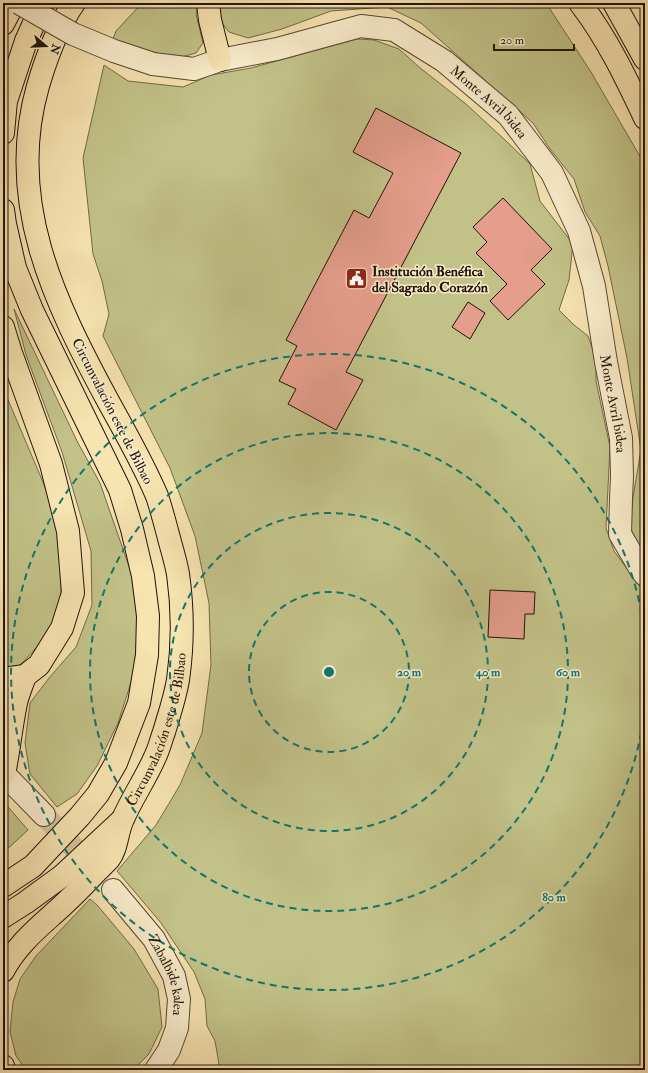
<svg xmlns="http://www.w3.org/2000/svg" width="648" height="1073" font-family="'IM FELL Double Pica',serif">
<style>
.green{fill:#c2c288;stroke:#726a48}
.building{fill:#e49e8b;stroke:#211209}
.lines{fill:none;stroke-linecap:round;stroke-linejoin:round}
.tertiary-tunnel{stroke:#d7c498;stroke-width:22;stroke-dasharray:22 11;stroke-linecap:butt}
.minor-casing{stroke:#564633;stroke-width:24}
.tertiary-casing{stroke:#564633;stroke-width:24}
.primary-casing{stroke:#211209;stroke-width:24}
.minor{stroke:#faedcc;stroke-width:22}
.tertiary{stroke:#faedcc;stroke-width:22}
.primary{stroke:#f7e4b1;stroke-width:22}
.minor-bridge-casing{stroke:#564633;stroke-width:24;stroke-linecap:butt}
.minor-bridge{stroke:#faedcc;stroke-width:22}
.ring{fill:none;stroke:#0f766e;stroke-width:2;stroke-dasharray:7 5}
.labels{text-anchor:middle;stroke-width:3;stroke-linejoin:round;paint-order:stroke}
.street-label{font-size:14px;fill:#211209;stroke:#faedcc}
.poi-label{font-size:14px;font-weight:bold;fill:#211209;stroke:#faedcc;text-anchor:start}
.centre{fill:#0f766e;stroke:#faedcc;stroke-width:2}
.ring-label{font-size:12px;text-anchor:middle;font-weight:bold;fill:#0f766e;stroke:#faedcc;stroke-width:3;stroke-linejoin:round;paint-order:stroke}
</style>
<rect width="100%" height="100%" fill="#f7e4b1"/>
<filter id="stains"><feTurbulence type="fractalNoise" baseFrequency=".005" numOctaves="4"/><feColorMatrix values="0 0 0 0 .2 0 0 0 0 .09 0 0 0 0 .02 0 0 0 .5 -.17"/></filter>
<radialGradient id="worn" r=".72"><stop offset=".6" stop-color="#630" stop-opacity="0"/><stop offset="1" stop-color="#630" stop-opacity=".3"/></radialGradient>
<!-- green -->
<g class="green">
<polygon points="142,3 198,3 196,14 203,43 196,53 174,59 113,39 116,31"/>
<polygon points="219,3 546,3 591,72 645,165 645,558 630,527 633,497 641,450 627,358 608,266 600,236 585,212 574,179 550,149 533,123 421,23 387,7 331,11 282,29 248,38 229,32 221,22 218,6"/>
<polygon points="357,39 374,40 399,49 419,67 466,104 505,140 530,164 540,201 573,244 569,280 559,310 573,324 588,336 596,359 596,381 610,447 606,528 614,551 645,593 645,1070 220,1070 215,1041 207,1026 205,999 194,972 161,923 117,871 156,825 180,785 202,733 211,665 209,603 195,536 170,468 103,336 109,314 102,281 93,254 83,158 104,65 128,81 183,87 211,75 251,68"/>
<polygon points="14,309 77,441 100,483 132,575 139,616 134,673 118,723 97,766 77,794 57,807 30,774 25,743 30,703 49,678 76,647 92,605 91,551 62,452 26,355"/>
<polygon points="3,388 40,475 54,509 61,545 61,599 55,622 38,646 20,665 3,669"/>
<polygon points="3,801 28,830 3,853"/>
<polygon points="90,899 98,906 134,949 158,989 162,1027 149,1054 133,1070 26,1070 16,1056 10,1032 13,1002 20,979 36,956"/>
</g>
<!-- building -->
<g class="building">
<polygon points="376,108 461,153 346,372 363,380 336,430 288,404 296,389 279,381 297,346 286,340 354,210 369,218 393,173 353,152"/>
<polygon points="503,198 552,249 531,270 545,284 508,320 490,301 507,284 476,253 487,242 473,227"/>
<polygon points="468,302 485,313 470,339 452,327"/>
<polygon points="490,590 535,592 534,614 525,614 524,639 488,637"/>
</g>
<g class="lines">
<!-- tertiary-tunnel -->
<polyline class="tertiary-tunnel" points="44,815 113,890"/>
<defs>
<g id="minor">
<path id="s1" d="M153,64L194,69L220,60L277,49L361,26L394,30L444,61L508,115L552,173L579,231L594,286L606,362L621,438L622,476L621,499L620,534L641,570L645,575"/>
</g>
<g id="tertiary">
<polyline points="3,773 44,815"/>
<path id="s2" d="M113,890L154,939L174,976L179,999L177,1028L169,1050L156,1070"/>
</g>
<g id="primary">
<polyline points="208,3 210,20 220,60"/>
<path d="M580,3C607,38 626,78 645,118"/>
<polyline points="614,3 645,59"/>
<polyline points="3,24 14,3"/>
<polyline points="3,133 6,101 26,41 43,3"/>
<polyline points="3,210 5,224 15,268 32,310 120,490 132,529 143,576 148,616 147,655 139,703 116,763 98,794 80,816 33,866 3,886"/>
<polyline points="3,327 11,353 51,464 68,531 73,593 62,628 39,665 25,676 3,679"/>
<path d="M4,774C9,751 11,727 16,703C18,694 22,685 25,676"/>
<polyline points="3,917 25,903 62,876 121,821"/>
<path id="s3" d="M3,971C15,948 33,932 52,915C67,902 80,889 94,874C99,869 104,864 109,859C117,849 117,831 123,819C132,798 146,778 155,757C159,749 161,740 164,732C169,715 175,698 178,680C183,645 183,609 178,574C176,563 173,553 170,542C166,527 162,511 157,496C143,463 125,432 108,401C54,301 5,201 38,86C46,59 58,26 74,3"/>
<polyline points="3,1066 4,1070"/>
</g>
</defs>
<!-- minor casing -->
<use href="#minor" class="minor-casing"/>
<!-- tertiary casing -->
<use href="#tertiary" class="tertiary-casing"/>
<!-- primary casing -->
<use href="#primary" class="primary-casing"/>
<!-- minor -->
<use href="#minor" class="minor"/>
<!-- tertiary -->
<use href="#tertiary" class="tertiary"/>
<!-- primary -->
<use href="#primary" class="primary"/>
<defs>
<polyline id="minor-bridge" points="19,3 73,34 114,51 153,64"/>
</defs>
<!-- minor-bridge casing -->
<use href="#minor-bridge" class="minor-bridge-casing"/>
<!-- minor-bridge -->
<use href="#minor-bridge" class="minor-bridge"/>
</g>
<!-- distance rings -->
<g class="ring">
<circle cx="329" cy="672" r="80"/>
<circle cx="329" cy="672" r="159"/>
<circle cx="329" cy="672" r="239"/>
<path d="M645 708A318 318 0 1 1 645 636"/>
</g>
<!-- icons -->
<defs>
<symbol id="civic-square" viewBox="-11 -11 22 22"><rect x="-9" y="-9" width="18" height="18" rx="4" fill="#8f2418" stroke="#faedcc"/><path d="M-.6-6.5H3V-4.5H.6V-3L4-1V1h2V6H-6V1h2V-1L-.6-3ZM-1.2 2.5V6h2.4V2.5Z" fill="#fff"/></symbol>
</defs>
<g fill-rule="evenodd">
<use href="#civic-square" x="344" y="266" width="25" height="25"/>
</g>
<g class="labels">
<!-- street labels -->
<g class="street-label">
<text dy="5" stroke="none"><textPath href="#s1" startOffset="367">Monte Avril bidea</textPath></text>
<text dy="5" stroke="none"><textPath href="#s1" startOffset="703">Monte Avril bidea</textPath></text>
<text transform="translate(113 411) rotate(63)" y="5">Circunvalación este de Bilbao</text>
<text dy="5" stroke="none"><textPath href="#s3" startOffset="294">Circunvalación este de Bilbao</textPath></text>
<text dy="5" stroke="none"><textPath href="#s2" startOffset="103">Zabalbide kalea</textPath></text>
</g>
<!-- poi labels -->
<g class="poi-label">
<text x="372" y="276">Institución Benéfica<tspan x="372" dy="16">del Sagrado Corazón</tspan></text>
</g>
</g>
<circle cx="329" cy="672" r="6" class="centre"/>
<g class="ring-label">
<text x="409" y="676">20 m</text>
<text x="488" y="676">40 m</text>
<text x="568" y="676">60 m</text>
<text x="554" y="901">80 m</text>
</g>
<!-- margin -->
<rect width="648" height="1073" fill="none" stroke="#f7e4b1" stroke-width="16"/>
<rect x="4" y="4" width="640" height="1065" fill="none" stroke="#211209" stroke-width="2"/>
<rect x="8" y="8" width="632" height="1057" fill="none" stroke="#211209"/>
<!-- north arrow -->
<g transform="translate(46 46) rotate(109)" stroke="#faedcc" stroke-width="3" paint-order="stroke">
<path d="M0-3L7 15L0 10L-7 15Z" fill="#211209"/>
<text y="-6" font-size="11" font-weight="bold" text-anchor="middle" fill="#211209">N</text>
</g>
<!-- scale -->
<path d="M494 44v6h80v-6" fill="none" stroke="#211209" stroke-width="2"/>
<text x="500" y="44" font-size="12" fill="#211209" stroke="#faedcc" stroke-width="3" paint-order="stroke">20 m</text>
<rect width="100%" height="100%" filter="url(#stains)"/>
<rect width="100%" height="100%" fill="url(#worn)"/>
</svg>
